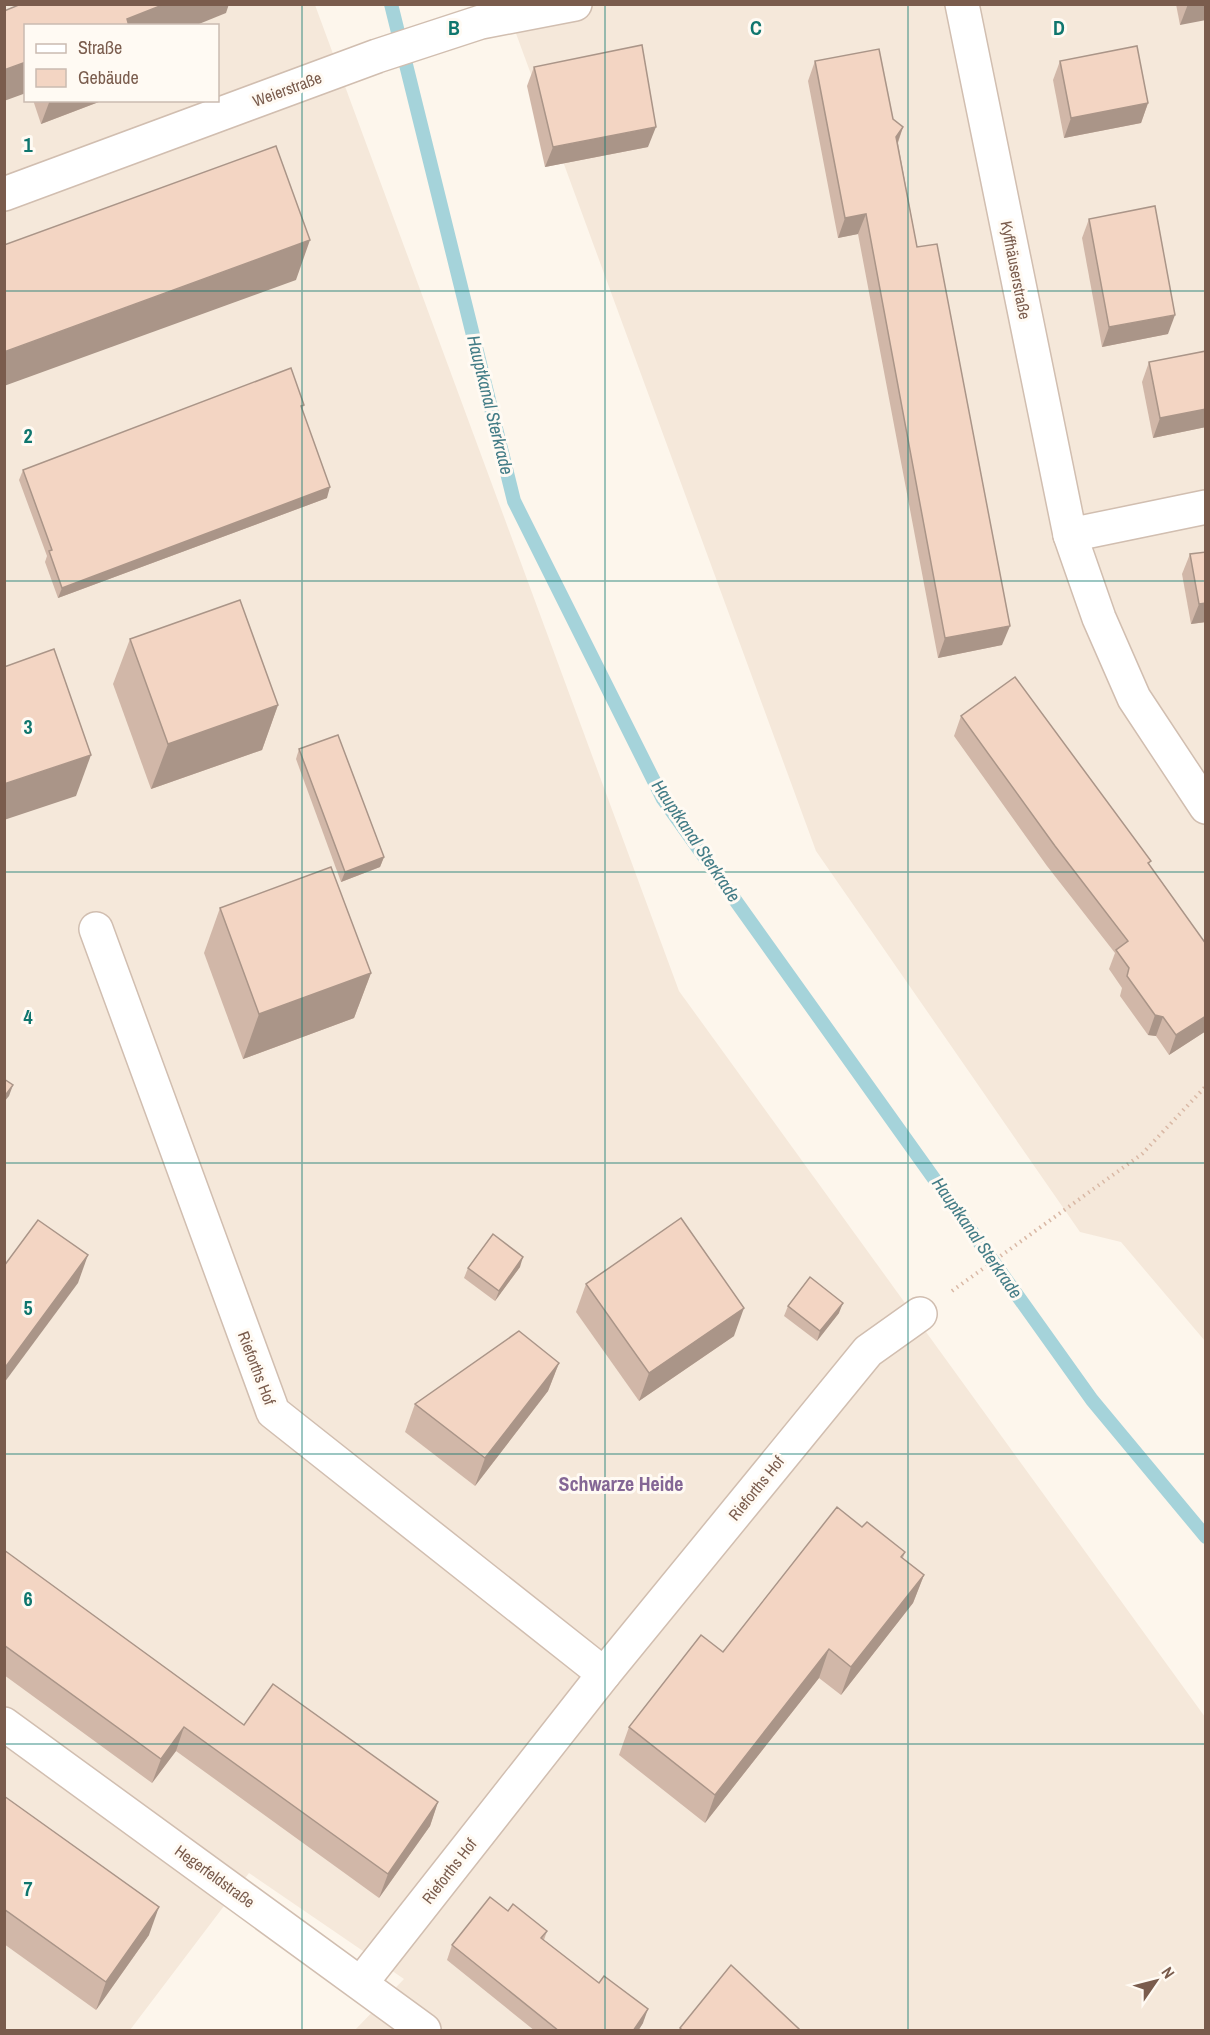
<svg xmlns="http://www.w3.org/2000/svg" width="1210" height="2035" font-family="'Archivo Narrow',sans-serif">
<style>
.residential{fill:#f5e8da;fill-rule:evenodd}
.lines{fill:none;stroke-linecap:round;stroke-linejoin:round}
.stream{stroke:#a5d3da;stroke-width:14}
.minor-casing{stroke:#d1beb0;stroke-width:36}
.tertiary-casing{stroke:#d1beb0;stroke-width:36}
.path{stroke:#d9b8a5;stroke-width:4;stroke-dasharray:1.5 4.5;stroke-linecap:butt}
.minor{stroke:#fff;stroke-width:33}
.tertiary{stroke:#fff;stroke-width:33}
.wall{fill:#d1b7a8}
.shaded-wall{fill:#aa9588}
.building{fill:#f3d5c3;stroke:#aa9588;stroke-width:1.5}
.grid{fill:none;stroke:#0f766e;stroke-width:1.5;stroke-opacity:0.55}
.labels{text-anchor:middle;stroke-width:6;stroke-linejoin:round;paint-order:stroke}
.street-label{font-size:16px;fill:#7a5c4d;stroke:#fffaf3}
.water-label{font-size:18px;font-style:italic;fill:#437c86;stroke:#fffaf3}
.quarter-label{font-size:20px;font-weight:bold;fill:#846695;stroke:#fffaf3}
.grid-label{font-size:20px;text-anchor:middle;font-weight:bold;fill:#0f766e;stroke:#fffaf3;stroke-width:6;stroke-linejoin:round;paint-order:stroke}
</style>
<rect width="100%" height="100%" fill="#fdf6ec"/>
<!-- residential -->
<g class="residential">
<polygon points="591,4 1205,5 1205,1341 1121,1242 1080,1232 816,851 514,28"/>
<path d="M5,5H315L679,991L1205,1717V2030H355L404,1979L249,1873L130,2030H5ZM26,26H218V100H26Z"/>
</g>
<g class="lines">
<!-- stream -->
<polyline class="stream" points="391,4 514,501 663,799 1092,1400 1206,1537"/>
<defs>
<g id="minor">
<polyline points="962,4 1070,535 1099,618 1134,698 1206,807"/>
<polyline points="1070,535 1206,507"/>
<polyline points="96,929 273,1412 604,1674"/>
<polyline points="4,1724 424,2030"/>
<polyline points="361,1983 604,1674 868,1351 920,1314"/>
</g>
<polyline id="tertiary" points="4,194 377,56 481,22 575,4"/>
</defs>
<!-- minor casing -->
<use href="#minor" class="minor-casing"/>
<!-- tertiary casing -->
<use href="#tertiary" class="tertiary-casing"/>
<!-- path -->
<polyline class="path" points="952,1291 1142,1154 1206,1086"/>
<!-- minor -->
<use href="#minor" class="minor"/>
<!-- tertiary -->
<use href="#tertiary" class="tertiary"/>
</g>
<!-- wall -->
<g class="wall">
<polygon points="1176,4 1206,4 1180,25"/>
<polygon points="815,61 903,127 898,143 917,247 1002,645 938,658 858,234 838,238 808,81"/>
<polygon points="1060,61 1148,103 1141,123 1064,138 1053,80"/>
<polygon points="534,67 648,147 545,167 527,86"/>
<polygon points="33,100 104,100 41,124"/>
<polygon points="1089,219 1168,334 1102,347 1082,238"/>
<polygon points="1206,351 1206,427 1153,438 1142,382 1149,362"/>
<polygon points="304,405 302,410 327,498 58,598 45,562 47,556 19,480 23,470"/>
<polygon points="1190,554 1206,622 1191,624 1182,574"/>
<polygon points="130,639 278,705 262,750 151,789 113,684"/>
<polygon points="961,716 1151,861 1149,864 1206,944 1206,1031 1169,1055 1156,1036 1148,1035 1120,996 1122,988 1109,969 1115,953 1047,866 954,736"/>
<polygon points="299,749 384,857 380,867 341,882 296,759"/>
<polygon points="220,908 371,973 354,1018 243,1059 204,953"/>
<polygon points="520,1267 495,1301 464,1278 468,1268"/>
<polygon points="586,1284 734,1336 639,1401 576,1312"/>
<polygon points="788,1306 839,1313 817,1341 784,1316"/>
<polygon points="559,1363 548,1391 475,1486 405,1432 415,1404"/>
<polygon points="862,1527 905,1552 903,1558 924,1575 913,1603 841,1695 819,1678 705,1823 619,1755 629,1727 723,1652"/>
<polygon points="4,1550 244,1725 438,1802 430,1826 379,1898 176,1751 152,1783 4,1675"/>
<polygon points="4,1796 149,1935 96,2010 4,1944"/>
<polygon points="508,1911 547,1931 544,1940 643,2023 638,2031 535,2031 447,1960 452,1945"/>
</g>
<!-- shaded-wall -->
<g class="shaded-wall">
<polygon points="165,4 229,4 226,13 194,26 124,26 127,19"/>
<polygon points="1188,4 1206,4 1206,20 1180,25"/>
<polygon points="26,62 26,93 4,101 4,70"/>
<polygon points="50,100 104,100 41,124"/>
<polygon points="1148,103 1141,123 1064,138 1071,118"/>
<polygon points="656,127 648,147 545,167 553,147"/>
<polygon points="903,127 896,147 896,137"/>
<polygon points="866,214 858,234 838,238 845,218"/>
<polygon points="310,240 296,280 4,386 4,352"/>
<polygon points="1175,315 1168,334 1102,347 1109,327"/>
<polygon points="1206,409 1206,427 1153,438 1160,418"/>
<polygon points="330,487 327,498 58,598 62,588"/>
<polygon points="1206,603 1206,622 1191,624 1199,604"/>
<polygon points="1010,626 1002,645 938,658 945,638"/>
<polygon points="278,705 262,750 151,789 168,744"/>
<polygon points="91,755 76,796 4,820 4,784"/>
<polygon points="384,857 380,867 341,882 345,872"/>
<polygon points="371,973 354,1018 243,1059 259,1014"/>
<polygon points="1155,1015 1163,1017 1156,1036 1148,1035"/>
<polygon points="1206,1016 1206,1031 1169,1055 1176,1035"/>
<polygon points="13,1085 9,1096 4,1102 4,1097"/>
<polygon points="88,1255 78,1283 4,1383 4,1369"/>
<polygon points="523,1257 520,1267 495,1301 499,1291"/>
<polygon points="843,1303 839,1313 817,1341 820,1331"/>
<polygon points="744,1308 734,1336 639,1401 649,1373"/>
<polygon points="559,1363 548,1391 475,1486 485,1458"/>
<polygon points="924,1575 913,1603 841,1695 851,1667"/>
<polygon points="829,1649 819,1678 705,1823 715,1795"/>
<polygon points="184,1727 176,1751 152,1783 161,1759"/>
<polygon points="438,1802 430,1826 379,1898 388,1874"/>
<polygon points="159,1907 149,1935 96,2010 106,1982"/>
<polygon points="648,2009 643,2023 638,2031 633,2031"/>
</g>
<!-- building -->
<g class="building">
<polygon points="21,4 165,4 127,19 129,26 26,26 26,62 4,70 4,11"/>
<polygon points="642,45 656,127 553,147 534,67"/>
<polygon points="1137,46 1148,103 1071,118 1060,61"/>
<polygon points="879,49 893,119 903,127 896,137 917,247 937,244 1010,626 945,638 866,214 845,218 815,61"/>
<polygon points="276,146 310,240 4,352 4,245"/>
<polygon points="1155,206 1175,315 1109,327 1089,219"/>
<polygon points="1206,351 1206,409 1160,418 1149,362"/>
<polygon points="291,368 304,405 301,406 330,487 62,588 49,551 52,550 23,470"/>
<polygon points="1206,552 1206,603 1199,604 1190,554"/>
<polygon points="240,600 278,705 168,744 130,639"/>
<polygon points="54,649 91,755 4,784 4,667"/>
<polygon points="1015,677 1151,861 1148,863 1206,944 1206,1016 1176,1035 1163,1017 1155,1015 1127,976 1129,968 1116,950 1128,941 1055,846 961,716"/>
<polygon points="338,735 384,857 345,872 299,749"/>
<polygon points="331,867 371,973 259,1014 220,908"/>
<polygon points="4,1079 13,1085 4,1097"/>
<polygon points="681,1218 744,1308 649,1373 586,1284"/>
<polygon points="38,1220 88,1255 4,1369 4,1266"/>
<polygon points="493,1234 523,1257 499,1291 468,1268"/>
<polygon points="810,1277 843,1303 820,1331 788,1306"/>
<polygon points="519,1331 559,1363 485,1458 415,1404"/>
<polygon points="837,1507 862,1527 867,1522 905,1552 901,1557 924,1575 851,1667 829,1649 715,1795 629,1727 701,1635 723,1652"/>
<polygon points="4,1550 244,1725 273,1684 438,1802 388,1874 184,1727 161,1759 4,1645"/>
<polygon points="4,1796 159,1907 106,1982 4,1909"/>
<polygon points="490,1897 508,1911 513,1904 547,1931 541,1938 599,1983 604,1976 648,2009 633,2031 559,2031 452,1945"/>
<polygon points="731,1965 799,2029 798,2031 683,2031 680,2028"/>
</g>
<!-- grid -->
<path class="grid" d="M302,4V2030M605,4V2030M908,4V2030M4,291H1206M4,581H1206M4,872H1206M4,1163H1206M4,1454H1206M4,1744H1206"/>
<g class="labels">
<!-- street labels -->
<g class="street-label">
<text transform="translate(287 89) rotate(-20)" y="6">Weierstraße</text>
<text transform="translate(1016 270) rotate(79)" y="6">Kyffhäuserstraße</text>
<text transform="translate(257 1368) rotate(69)" y="6">Rieforths Hof</text>
<text transform="translate(756 1488) rotate(-51)" y="6">Rieforths Hof</text>
<text transform="translate(449 1871) rotate(-52)" y="6">Rieforths Hof</text>
<text transform="translate(215 1876) rotate(36)" y="6">Hegerfeldstraße</text>
</g>
<!-- water labels -->
<g class="water-label">
<text transform="translate(490 405) rotate(76)" y="6">Hauptkanal Sterkrade</text>
<text transform="translate(696 841) rotate(56)" y="6">Hauptkanal Sterkrade</text>
<text transform="translate(977 1238) rotate(55)" y="6">Hauptkanal Sterkrade</text>
</g>
<!-- quarter labels -->
<g class="quarter-label">
<text x="621" y="1491">Schwarze Heide</text>
</g>
</g>
<g class="grid-label">
<text x="454" y="35">B</text>
<text x="756" y="35">C</text>
<text x="1059" y="35">D</text>
<text x="28" y="152">1</text>
<text x="28" y="443">2</text>
<text x="28" y="734">3</text>
<text x="28" y="1024">4</text>
<text x="28" y="1315">5</text>
<text x="28" y="1606">6</text>
<text x="28" y="1896">7</text>
</g>
<!-- border -->
<rect width="1210" height="2035" fill="none" stroke="#7a5c4d" stroke-width="12"/>
<!-- legend -->
<rect x="24" y="24" width="195" height="78" fill="#fffaf3" stroke="#cabbb1" stroke-width="1.5"/>
<rect x="36" y="44" width="30" height="9" fill="#ffffff" stroke="#cabbb1" stroke-width="1.5"/>
<text x="78" y="54" font-size="18" fill="#7a5c4d">Straße</text>
<rect x="36" y="69" width="30" height="18" fill="#f3d5c3" stroke="#cabbb1" stroke-width="1.5"/>
<text x="78" y="84" font-size="18" fill="#7a5c4d">Gebäude</text>
<!-- north arrow -->
<g transform="translate(1156 1981) rotate(55)" stroke="#fffaf3" stroke-width="4.5" paint-order="stroke">
<path d="M0-4.5L10 22L0 15L-10 22Z" fill="#7a5c4d"/>
<text y="-9" font-size="16" font-weight="bold" text-anchor="middle" fill="#7a5c4d">N</text>
</g>
</svg>
